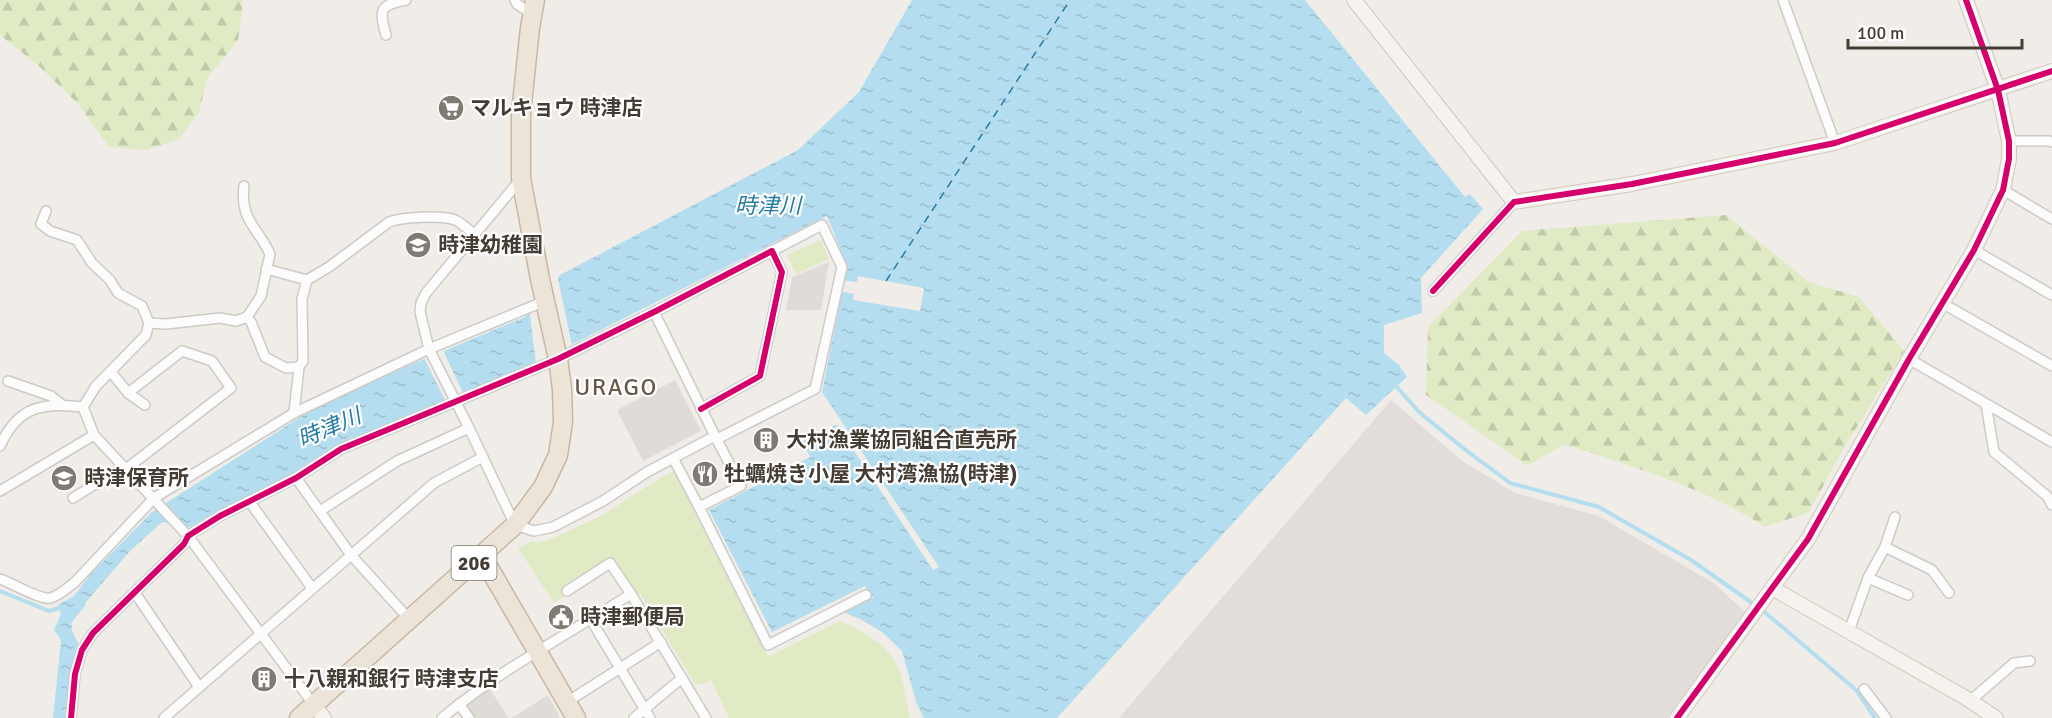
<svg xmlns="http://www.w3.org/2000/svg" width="2052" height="718" font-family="Signika,'Noto Sans JP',sans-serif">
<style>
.industrial{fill:#e3ddd9}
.green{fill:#e0ebc5}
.forest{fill:url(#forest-firs)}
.parking{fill:#dfdbd7}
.water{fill:url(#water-ripples)}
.pier{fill:#f0ece8}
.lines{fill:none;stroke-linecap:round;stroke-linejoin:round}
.stream{stroke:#b4def0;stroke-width:4}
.ferry{stroke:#247ba6;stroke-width:1.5;stroke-dasharray:8 6;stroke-linecap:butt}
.street-casing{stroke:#cecac5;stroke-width:12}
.secondary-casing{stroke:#cfc9be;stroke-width:16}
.highway-casing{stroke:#cab7a1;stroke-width:21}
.street{stroke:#fdfcfc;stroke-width:9}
.secondary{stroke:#f6f3ee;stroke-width:14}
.highway{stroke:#ece4d8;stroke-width:18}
.cycleway-casing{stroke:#fff;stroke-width:10}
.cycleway{stroke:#d6006c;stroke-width:6}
.labels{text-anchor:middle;stroke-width:4.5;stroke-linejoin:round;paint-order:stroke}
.shield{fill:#fff;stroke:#7d7770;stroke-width:1.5}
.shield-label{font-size:20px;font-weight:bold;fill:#453d33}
.poi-label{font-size:21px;font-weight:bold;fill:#453d33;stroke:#fff;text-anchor:start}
.water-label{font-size:22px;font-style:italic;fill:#247ba6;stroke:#fff}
.quarter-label{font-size:24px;letter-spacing:1.5px;fill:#695a4a;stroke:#fff}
</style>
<defs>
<pattern id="forest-firs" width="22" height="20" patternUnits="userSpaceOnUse" patternTransform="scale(1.5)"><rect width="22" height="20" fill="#e0ebc5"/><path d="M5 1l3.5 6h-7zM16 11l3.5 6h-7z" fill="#c2caaa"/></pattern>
<pattern id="water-ripples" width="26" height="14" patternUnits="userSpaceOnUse" patternTransform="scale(1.5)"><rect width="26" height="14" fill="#b4def0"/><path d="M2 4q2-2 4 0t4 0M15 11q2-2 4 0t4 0" fill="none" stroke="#9cbfce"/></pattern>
</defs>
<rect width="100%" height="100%" fill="#f0ece8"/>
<!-- industrial -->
<polygon class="industrial" points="1391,400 1461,460 1515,493 1599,516 1715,584 1745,612 1667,718 1119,718"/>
<!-- green -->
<g class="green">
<polygon points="821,240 829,259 796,274 787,255"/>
<path d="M674,471L768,657L840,621C864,632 891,645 900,672C905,687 906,703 910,718H729L711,680L702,684H695L641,595L633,592L616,564L554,603L518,548L532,542L547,541L601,516L657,480Z"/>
</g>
<!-- forest -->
<g class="forest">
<polygon points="0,0 243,0 238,41 208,77 199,112 179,139 146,150 109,147 78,104 40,67 0,35"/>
<path d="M1726,215L1809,282L1859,297L1904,351L1842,451L1809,512L1765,527C1704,487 1632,467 1564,444L1528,466L1426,395L1428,327L1522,231Z"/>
</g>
<!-- parking -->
<g class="parking">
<polygon points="829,262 821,310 786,310 792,277"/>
<polygon points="675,380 701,431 643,461 617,410"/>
<polygon points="489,688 509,718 474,718 464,704"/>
<polygon points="548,695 560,718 512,718"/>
</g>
<!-- water -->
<path class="water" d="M912,0H1305L1465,197L1470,194L1483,209L1421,278L1422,313L1384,325V353L1399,365L1407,377L1366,415L1346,398L1057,718H924L916,702L902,651L882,632L860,619L843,612L873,597L865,586L772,632L709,510L810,457L803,441L842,422L822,392L847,266L827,216L533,364L338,445L291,476L227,507L193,528L162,522L130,551L85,603V606C68,626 68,623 80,647C68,659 68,700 66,718H53L61,640L54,630L61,614L58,605L74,596L89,576L152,512L316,407L410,365L525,317L560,275L798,150L859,92Z"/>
<!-- pier -->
<g class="pier">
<polygon points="557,274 572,345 536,364 529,307"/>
<polygon points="858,276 924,288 920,311 853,300 854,294 839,291 841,280 857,282"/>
<polygon points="442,348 464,395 447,404 423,356"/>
<polygon points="838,416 939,567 933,570 835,422 838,420 836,417"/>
</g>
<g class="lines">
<!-- stream -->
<g class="stream">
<polyline points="1395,385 1419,412 1463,448 1510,483 1599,507 1691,560 1755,605"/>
<polyline points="0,591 49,611 63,607"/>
<polyline points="1761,609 1856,690 1875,718"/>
</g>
<!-- ferry -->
<polyline class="ferry" points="886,281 1070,0"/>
<defs>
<g id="street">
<polyline points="515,0 517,4 532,14"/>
<polyline points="1783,0 1835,143"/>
<path d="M386,35C379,10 379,5 406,0"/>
<polyline points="2009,141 2049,141 2052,142"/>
<polyline points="520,180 426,293 421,303 420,312 429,349 469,428 515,525 534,531 553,527 603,501 647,472 715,436 654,312"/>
<polyline points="2003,190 2052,219"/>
<polyline points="46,211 41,224 50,231 77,240 92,263 110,280 118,293 142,306 149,323 146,335 96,386 83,407 94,435 188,536 314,705"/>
<polyline points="1974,250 2052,295"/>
<polyline points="266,269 307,280"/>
<polyline points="1433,291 1514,202"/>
<polyline points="1942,303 2052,366"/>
<polyline points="247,317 251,322 265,357 286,368 299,367"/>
<path d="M149,323L166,324L220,318L236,321L247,317L261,296L270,254C257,226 240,221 244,186"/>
<polyline points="1909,359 2052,442"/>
<polyline points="111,372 128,393 145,405"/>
<polyline points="8,381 51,396 62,405"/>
<polyline points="1986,404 1994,452 2047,496 2052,505"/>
<path d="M294,413L299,367L303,361L302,299L307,280L329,267L389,222C402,217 441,215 455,220C461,222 468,230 474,234"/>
<polyline points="715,436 741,486 699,507 768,645 866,595"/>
<polyline points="717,439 815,389 842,267 822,225 772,251"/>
<path d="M0,446C18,406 43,402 83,407"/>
<polyline points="673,458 699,507"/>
<polyline points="296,478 351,555 409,619"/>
<polyline points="0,491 94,435"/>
<polyline points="73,498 115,472 126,469 231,388 212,361 182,351 128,393"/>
<polyline points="249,501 312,588"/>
<polyline points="320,511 397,461 469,428"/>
<polyline points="1885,547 1932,570 1949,593"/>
<polyline points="1868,578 1908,595"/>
<path d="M0,579C12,583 40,600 50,598C60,596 68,587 75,582L154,498L294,413L429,349L545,301"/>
<polyline points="567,591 610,563 631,594"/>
<polyline points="135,593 199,687"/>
<polyline points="591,620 650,718"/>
<polyline points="1849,631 1868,578 1885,547 1895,517"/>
<polyline points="1864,689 1886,718"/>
<polyline points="1970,701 2014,663 2030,661"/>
<polyline points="567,702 661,642"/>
<polyline points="459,704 469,718"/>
<polyline points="71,718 75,674 82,650 93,633 184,544 188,536 220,516 296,478 341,449 558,359 654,312 772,251 782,272 760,376 701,409"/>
<polyline points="164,718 434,483 483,457"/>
<path d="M442,718C500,670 568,634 631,594L706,718"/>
<polyline points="634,718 682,678"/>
</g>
<g id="secondary">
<polyline points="1354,0 1514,202 1632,184 1835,143 2052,71"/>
<polyline points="1772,588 1966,698 1996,718"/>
<polyline points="314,705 324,718"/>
<polyline points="1677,718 1808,539 1909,359 1974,250 2003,190 2009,159 2009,141 1998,90 1966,0"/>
</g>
<g id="highway">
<polyline points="482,556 576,718"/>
<polyline points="299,718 515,525 543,487 558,455 563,422 562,389 558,359 540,279 521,178 521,113 530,28 535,0"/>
</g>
</defs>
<!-- street casing -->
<use href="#street" class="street-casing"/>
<!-- secondary casing -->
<use href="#secondary" class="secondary-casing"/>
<!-- highway casing -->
<use href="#highway" class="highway-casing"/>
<!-- street -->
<use href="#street" class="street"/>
<!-- secondary -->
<use href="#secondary" class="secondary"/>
<!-- highway -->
<use href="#highway" class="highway"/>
<defs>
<g id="cycleway">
<polyline points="1433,291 1514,202 1632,184 1835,143 2052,71"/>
<polyline points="71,718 75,674 82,650 93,633 184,544 188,536 220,516 296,478 341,449 558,359 654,312 772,251 782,272 760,376 701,409"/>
<polyline points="1677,718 1808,539 1909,359 1974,250 2003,190 2009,159 2009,141 1998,90 1966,0"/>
</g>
</defs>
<!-- cycleway casing -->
<use href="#cycleway" class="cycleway-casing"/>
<!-- cycleway -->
<use href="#cycleway" class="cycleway"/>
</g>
<!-- icons -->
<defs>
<symbol id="supermarket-disc" viewBox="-11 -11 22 22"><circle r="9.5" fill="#817a72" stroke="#fff"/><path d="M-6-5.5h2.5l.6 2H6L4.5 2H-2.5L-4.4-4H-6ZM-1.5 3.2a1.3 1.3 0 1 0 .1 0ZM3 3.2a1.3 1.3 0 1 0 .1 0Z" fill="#fff"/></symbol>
<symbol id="school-disc" viewBox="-11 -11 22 22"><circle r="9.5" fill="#817a72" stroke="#fff"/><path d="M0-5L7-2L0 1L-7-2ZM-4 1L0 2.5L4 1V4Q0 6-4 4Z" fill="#fff"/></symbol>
<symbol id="building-disc" viewBox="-11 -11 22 22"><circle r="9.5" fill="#817a72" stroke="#fff"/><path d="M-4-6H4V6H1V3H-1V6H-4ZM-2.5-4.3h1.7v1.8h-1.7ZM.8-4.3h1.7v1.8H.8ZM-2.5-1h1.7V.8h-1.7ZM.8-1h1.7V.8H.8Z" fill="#fff"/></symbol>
<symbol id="restaurant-disc" viewBox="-11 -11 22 22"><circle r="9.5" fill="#817a72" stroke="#fff"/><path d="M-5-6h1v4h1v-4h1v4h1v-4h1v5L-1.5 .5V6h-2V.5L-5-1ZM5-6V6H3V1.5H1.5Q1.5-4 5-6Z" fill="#fff"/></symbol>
<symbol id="civic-disc" viewBox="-11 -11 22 22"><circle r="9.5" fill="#817a72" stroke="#fff"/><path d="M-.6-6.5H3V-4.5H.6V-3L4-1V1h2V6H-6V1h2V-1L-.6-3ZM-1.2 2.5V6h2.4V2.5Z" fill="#fff"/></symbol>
</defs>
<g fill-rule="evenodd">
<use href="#supermarket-disc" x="436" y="93" width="30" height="30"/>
<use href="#school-disc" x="403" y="230" width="30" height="30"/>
<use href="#building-disc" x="751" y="425" width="30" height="30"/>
<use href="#restaurant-disc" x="690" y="459" width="30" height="30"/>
<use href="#school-disc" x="49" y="463" width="30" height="30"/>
<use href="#civic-disc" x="546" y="602" width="30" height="30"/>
<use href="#building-disc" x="249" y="664" width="30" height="30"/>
</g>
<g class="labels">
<!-- shield labels -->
<rect class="shield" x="451.5" y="546" width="45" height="34" rx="4.5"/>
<g class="shield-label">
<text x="474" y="570">206</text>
</g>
<!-- poi labels -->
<g class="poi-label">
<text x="470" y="115">マルキョウ 時津店</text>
<text x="438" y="252">時津幼稚園</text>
<text x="786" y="447">大村漁業協同組合直売所</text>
<text x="724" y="481">牡蠣焼き小屋 大村湾漁協(時津)</text>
<text x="84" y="485">時津保育所</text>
<text x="580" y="624">時津郵便局</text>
<text x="284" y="686">十八親和銀行 時津支店</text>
</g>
<!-- water labels -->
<g class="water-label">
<text x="768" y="213">時津川</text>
<text transform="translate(329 427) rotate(-23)" y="8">時津川</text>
</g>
<!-- quarter labels -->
<g class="quarter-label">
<text x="616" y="395">URAGO</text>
</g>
</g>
<!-- scale -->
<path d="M1848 39v9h174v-9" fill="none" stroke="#453d33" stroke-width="3"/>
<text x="1857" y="39" font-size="18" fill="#453d33" stroke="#ffffff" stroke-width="4.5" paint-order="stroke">100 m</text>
</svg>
